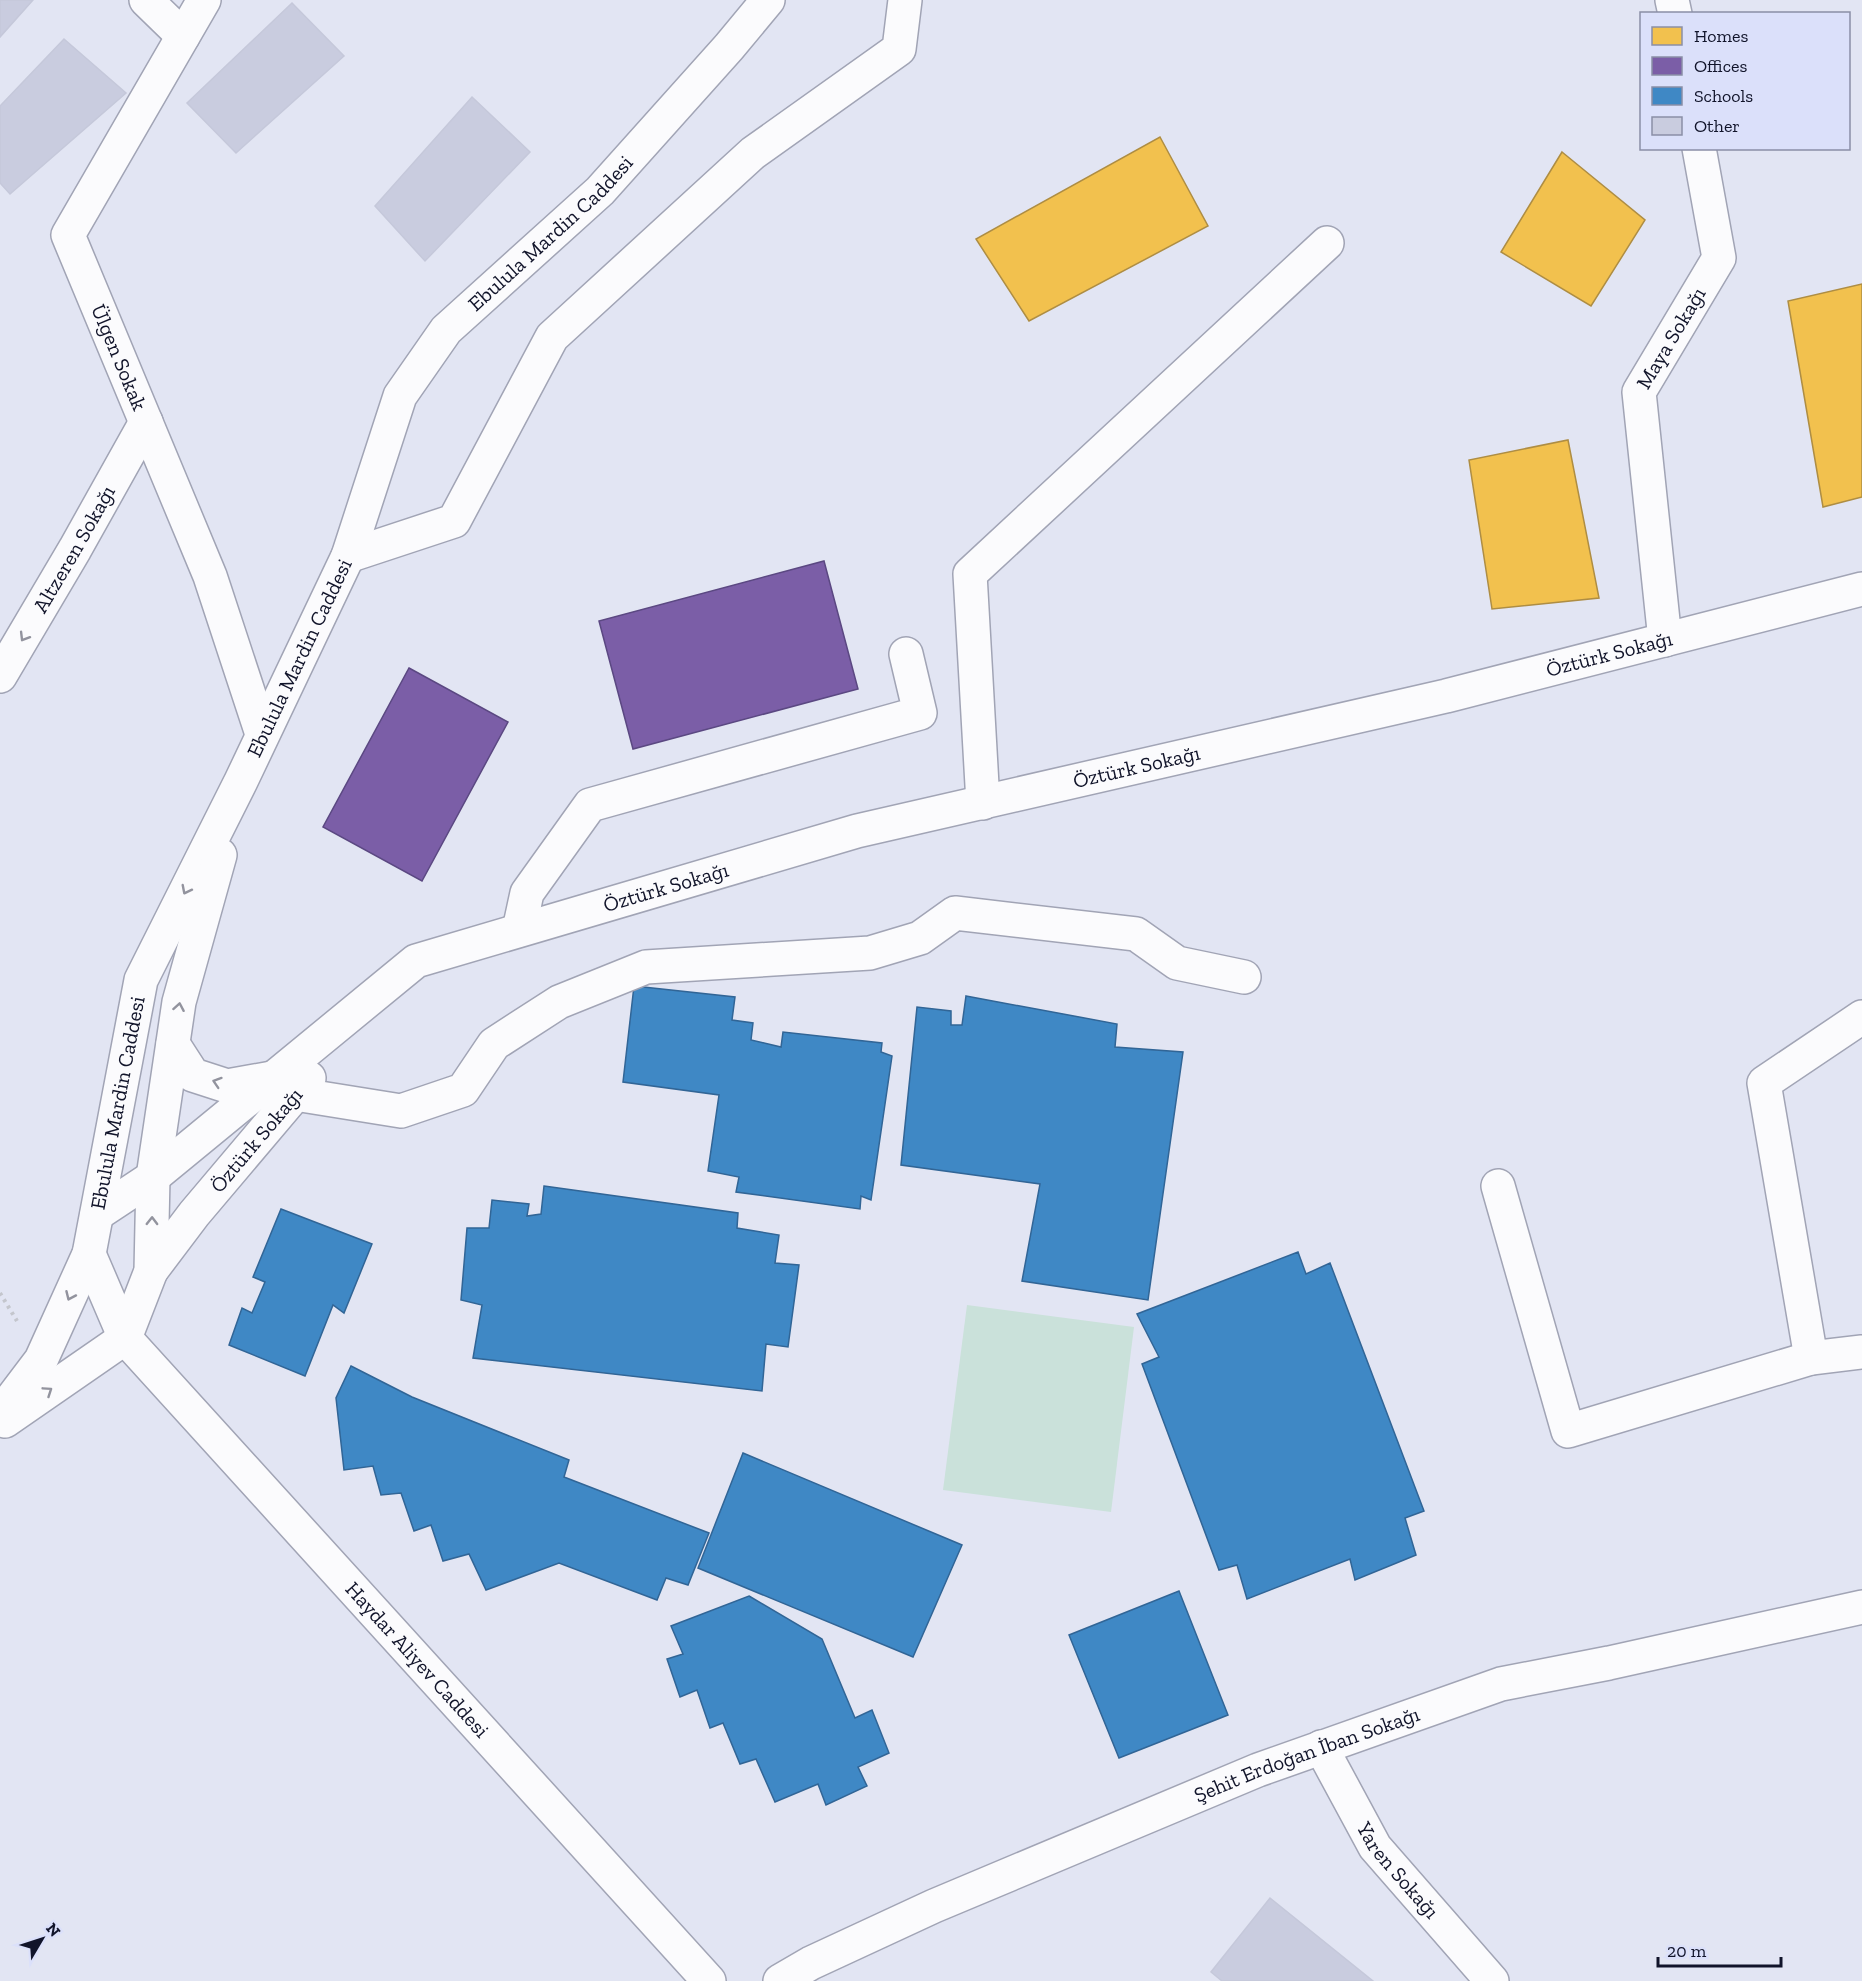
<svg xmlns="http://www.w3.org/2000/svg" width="1862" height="1981" font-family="'Zilla Slab',serif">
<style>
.green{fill:#cae1da}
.homes{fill:#f2c14e;stroke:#ae8d43;stroke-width:1.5}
.offices{fill:#7b5ea7;stroke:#5b4882;stroke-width:1.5}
.schools{fill:#3f88c5;stroke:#316596;stroke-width:1.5}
.building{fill:#c9ccdf;stroke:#c5c8da;stroke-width:1.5}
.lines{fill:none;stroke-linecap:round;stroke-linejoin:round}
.minor-casing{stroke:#a1a4b5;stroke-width:36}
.path{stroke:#c4c6cd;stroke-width:4;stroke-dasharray:3 4.5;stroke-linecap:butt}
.minor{stroke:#fbfbfd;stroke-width:33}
.oneway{stroke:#92939e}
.labels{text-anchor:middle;stroke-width:6;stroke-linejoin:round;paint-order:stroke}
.street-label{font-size:21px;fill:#11142a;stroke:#dbe0fa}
</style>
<rect width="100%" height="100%" fill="#e2e5f3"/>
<!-- green -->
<polygon class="green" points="967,1305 1134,1327 1111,1512 943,1490"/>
<!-- homes -->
<g class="homes">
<polygon points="1160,137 1208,226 1029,321 976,239"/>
<polygon points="1562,152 1645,220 1591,306 1501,252"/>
<polygon points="1862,284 1862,497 1823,507 1788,301"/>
<polygon points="1568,440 1599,598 1492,609 1469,460"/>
</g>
<!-- offices -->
<g class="offices">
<polygon points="824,561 858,689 633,749 599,621"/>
<polygon points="409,668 508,722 422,881 323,827"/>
</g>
<!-- schools -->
<g class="schools">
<polygon points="634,986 735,997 732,1020 753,1023 751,1040 781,1047 783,1032 882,1043 881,1052 892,1056 871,1200 861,1196 860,1209 736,1192 739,1177 708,1171 719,1095 623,1082"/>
<polygon points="966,996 1117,1024 1115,1047 1183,1052 1148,1300 1022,1281 1040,1184 901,1165 917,1007 951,1011 951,1025 962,1025"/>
<polygon points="544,1186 738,1213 737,1228 779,1235 775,1263 799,1265 788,1347 766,1344 762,1391 473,1358 482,1305 461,1300 467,1228 489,1228 492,1200 529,1204 527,1216 541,1214"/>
<polygon points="281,1209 372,1244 344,1313 333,1305 305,1376 229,1345 242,1308 252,1313 265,1282 253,1277"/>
<polygon points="1298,1252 1306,1274 1330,1263 1424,1511 1405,1518 1416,1555 1355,1580 1350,1559 1247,1599 1237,1565 1219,1570 1142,1364 1159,1357 1137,1314"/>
<polygon points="351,1366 412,1397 569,1460 564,1477 709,1533 688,1585 666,1578 657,1600 559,1563 486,1590 469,1554 443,1561 431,1525 414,1531 401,1493 381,1495 373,1466 344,1470 336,1398"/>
<polygon points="743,1453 962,1545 913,1657 698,1568"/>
<polygon points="1179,1591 1228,1715 1119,1758 1069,1635"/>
<polygon points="749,1596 822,1639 855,1718 872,1710 889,1753 858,1767 867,1786 826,1805 818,1784 775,1802 756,1759 740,1764 723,1723 710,1728 697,1690 680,1697 667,1659 683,1654 671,1626"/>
</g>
<!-- building -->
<g class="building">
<polygon points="0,0 33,0 0,37"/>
<polygon points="292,3 344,56 236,153 187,103"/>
<polygon points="64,39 126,93 10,194 0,183 0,106"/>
<polygon points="472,97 530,152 425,261 375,206"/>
<polygon points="1270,1898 1373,1981 1222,1981 1211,1972"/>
</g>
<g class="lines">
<defs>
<g id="minor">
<polyline points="146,0 183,36"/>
<path id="s1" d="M204,0L68,235L210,576L262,734"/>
<polyline points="1672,0 1675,14"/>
<polyline points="348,556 454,521 552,337 753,153 899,49 905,0"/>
<path id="s2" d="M1665,640L1639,392L1719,258L1699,148"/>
<path id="s3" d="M0,676L75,549L146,422"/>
<polyline points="983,803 970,574 1327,243"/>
<polyline points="519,930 527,893 590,805 920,713 906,654"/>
<polyline points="1862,1017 1764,1083 1811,1358 1862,1352"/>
<polyline points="173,1044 193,1075 227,1086 272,1078"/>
<polyline points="295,1094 401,1111 463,1090 494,1044 559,1002 646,967 870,953 920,938 955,913 1136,934 1177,963 1244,977"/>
<polyline points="1498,1186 1568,1431 1811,1358"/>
<path id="s4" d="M97,1214L153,1177L416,961L857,831L1446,696L1862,589"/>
<path id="s5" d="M89,1254L125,1338L709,1981"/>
<path id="s6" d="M151,1271L194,1214L309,1078"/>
<path id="s7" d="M0,1414L41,1360L89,1254L141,980L241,781L348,556L400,396L446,330L600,191L729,47L768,0"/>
<polyline points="5,1421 125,1338 151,1271 153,1177 179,1002 220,855"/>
<path id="s8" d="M1321,1747L1375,1847L1492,1981"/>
<path id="s9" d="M780,1981L811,1963L934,1906L1258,1770L1501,1684L1609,1663L1862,1607"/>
</g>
</defs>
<!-- minor casing -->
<use href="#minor" class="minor-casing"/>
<!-- path -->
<polyline class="path" points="0,1293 17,1321"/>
<!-- minor -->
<use href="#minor" class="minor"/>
</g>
<!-- one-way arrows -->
<defs><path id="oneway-chevron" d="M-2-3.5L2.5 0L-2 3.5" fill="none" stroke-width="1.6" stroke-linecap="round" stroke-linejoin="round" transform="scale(1.5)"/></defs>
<g class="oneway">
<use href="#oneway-chevron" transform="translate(24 637) rotate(121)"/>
<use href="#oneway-chevron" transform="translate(186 890) rotate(117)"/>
<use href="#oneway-chevron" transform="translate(179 1007) rotate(-80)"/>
<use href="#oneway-chevron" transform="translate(217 1082) rotate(-162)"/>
<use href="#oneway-chevron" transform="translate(152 1221) rotate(-89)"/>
<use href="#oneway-chevron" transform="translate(70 1296) rotate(114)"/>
<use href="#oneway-chevron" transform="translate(48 1391) rotate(-34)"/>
</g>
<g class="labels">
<!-- street labels -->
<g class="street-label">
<text dy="7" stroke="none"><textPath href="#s7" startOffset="1326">Ebulula Mardin Caddesi</textPath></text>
<text dy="7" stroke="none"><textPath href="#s2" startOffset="312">Maya Sokağı</textPath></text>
<text dy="7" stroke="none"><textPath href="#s1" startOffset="404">Ülgen Sokak</textPath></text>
<text dy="7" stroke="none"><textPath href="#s3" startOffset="147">Altzeren Sokağı</textPath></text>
<text dy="7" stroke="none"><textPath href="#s4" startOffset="1640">Öztürk Sokağı</textPath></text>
<text dy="7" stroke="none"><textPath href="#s7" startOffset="822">Ebulula Mardin Caddesi</textPath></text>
<text dy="7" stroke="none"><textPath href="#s4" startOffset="1154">Öztürk Sokağı</textPath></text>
<text dy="7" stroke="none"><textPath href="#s4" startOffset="668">Öztürk Sokağı</textPath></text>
<text dy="7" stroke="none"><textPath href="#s7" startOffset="338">Ebulula Mardin Caddesi</textPath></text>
<text dy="7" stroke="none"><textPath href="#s6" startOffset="168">Öztürk Sokağı</textPath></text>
<text dy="7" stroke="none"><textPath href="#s5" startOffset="526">Haydar Aliyev Caddesi</textPath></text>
<text dy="7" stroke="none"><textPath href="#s9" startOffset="574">Şehit Erdoğan İban Sokağı</textPath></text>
<text dy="7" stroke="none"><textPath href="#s8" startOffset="146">Yaren Sokağı</textPath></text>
</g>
</g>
<!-- legend -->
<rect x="1640" y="12" width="210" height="138" fill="#dbe0fa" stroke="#8a8ea7" stroke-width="1.5"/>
<rect x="1652" y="27" width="30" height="18" fill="#f2c14e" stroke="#8a8ea7" stroke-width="1.5"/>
<text x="1694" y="42" font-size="18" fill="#11142a">Homes</text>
<rect x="1652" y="57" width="30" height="18" fill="#7b5ea7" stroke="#8a8ea7" stroke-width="1.5"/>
<text x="1694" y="72" font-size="18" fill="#11142a">Offices</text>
<rect x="1652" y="87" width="30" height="18" fill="#3f88c5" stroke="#8a8ea7" stroke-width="1.5"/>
<text x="1694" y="102" font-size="18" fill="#11142a">Schools</text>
<rect x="1652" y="117" width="30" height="18" fill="#c9ccdf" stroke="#8a8ea7" stroke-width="1.5"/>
<text x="1694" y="132" font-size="18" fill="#11142a">Other</text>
<!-- north arrow -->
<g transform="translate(42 1939) rotate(51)" stroke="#dbe0fa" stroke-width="4.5" paint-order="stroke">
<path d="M0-4.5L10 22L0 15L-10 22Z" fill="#11142a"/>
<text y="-9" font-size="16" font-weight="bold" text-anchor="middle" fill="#11142a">N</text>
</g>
<!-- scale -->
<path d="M1658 1957v9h123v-9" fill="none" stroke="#11142a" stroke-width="3"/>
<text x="1667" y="1957" font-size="18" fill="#11142a" stroke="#dbe0fa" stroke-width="4.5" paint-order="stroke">20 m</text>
</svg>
